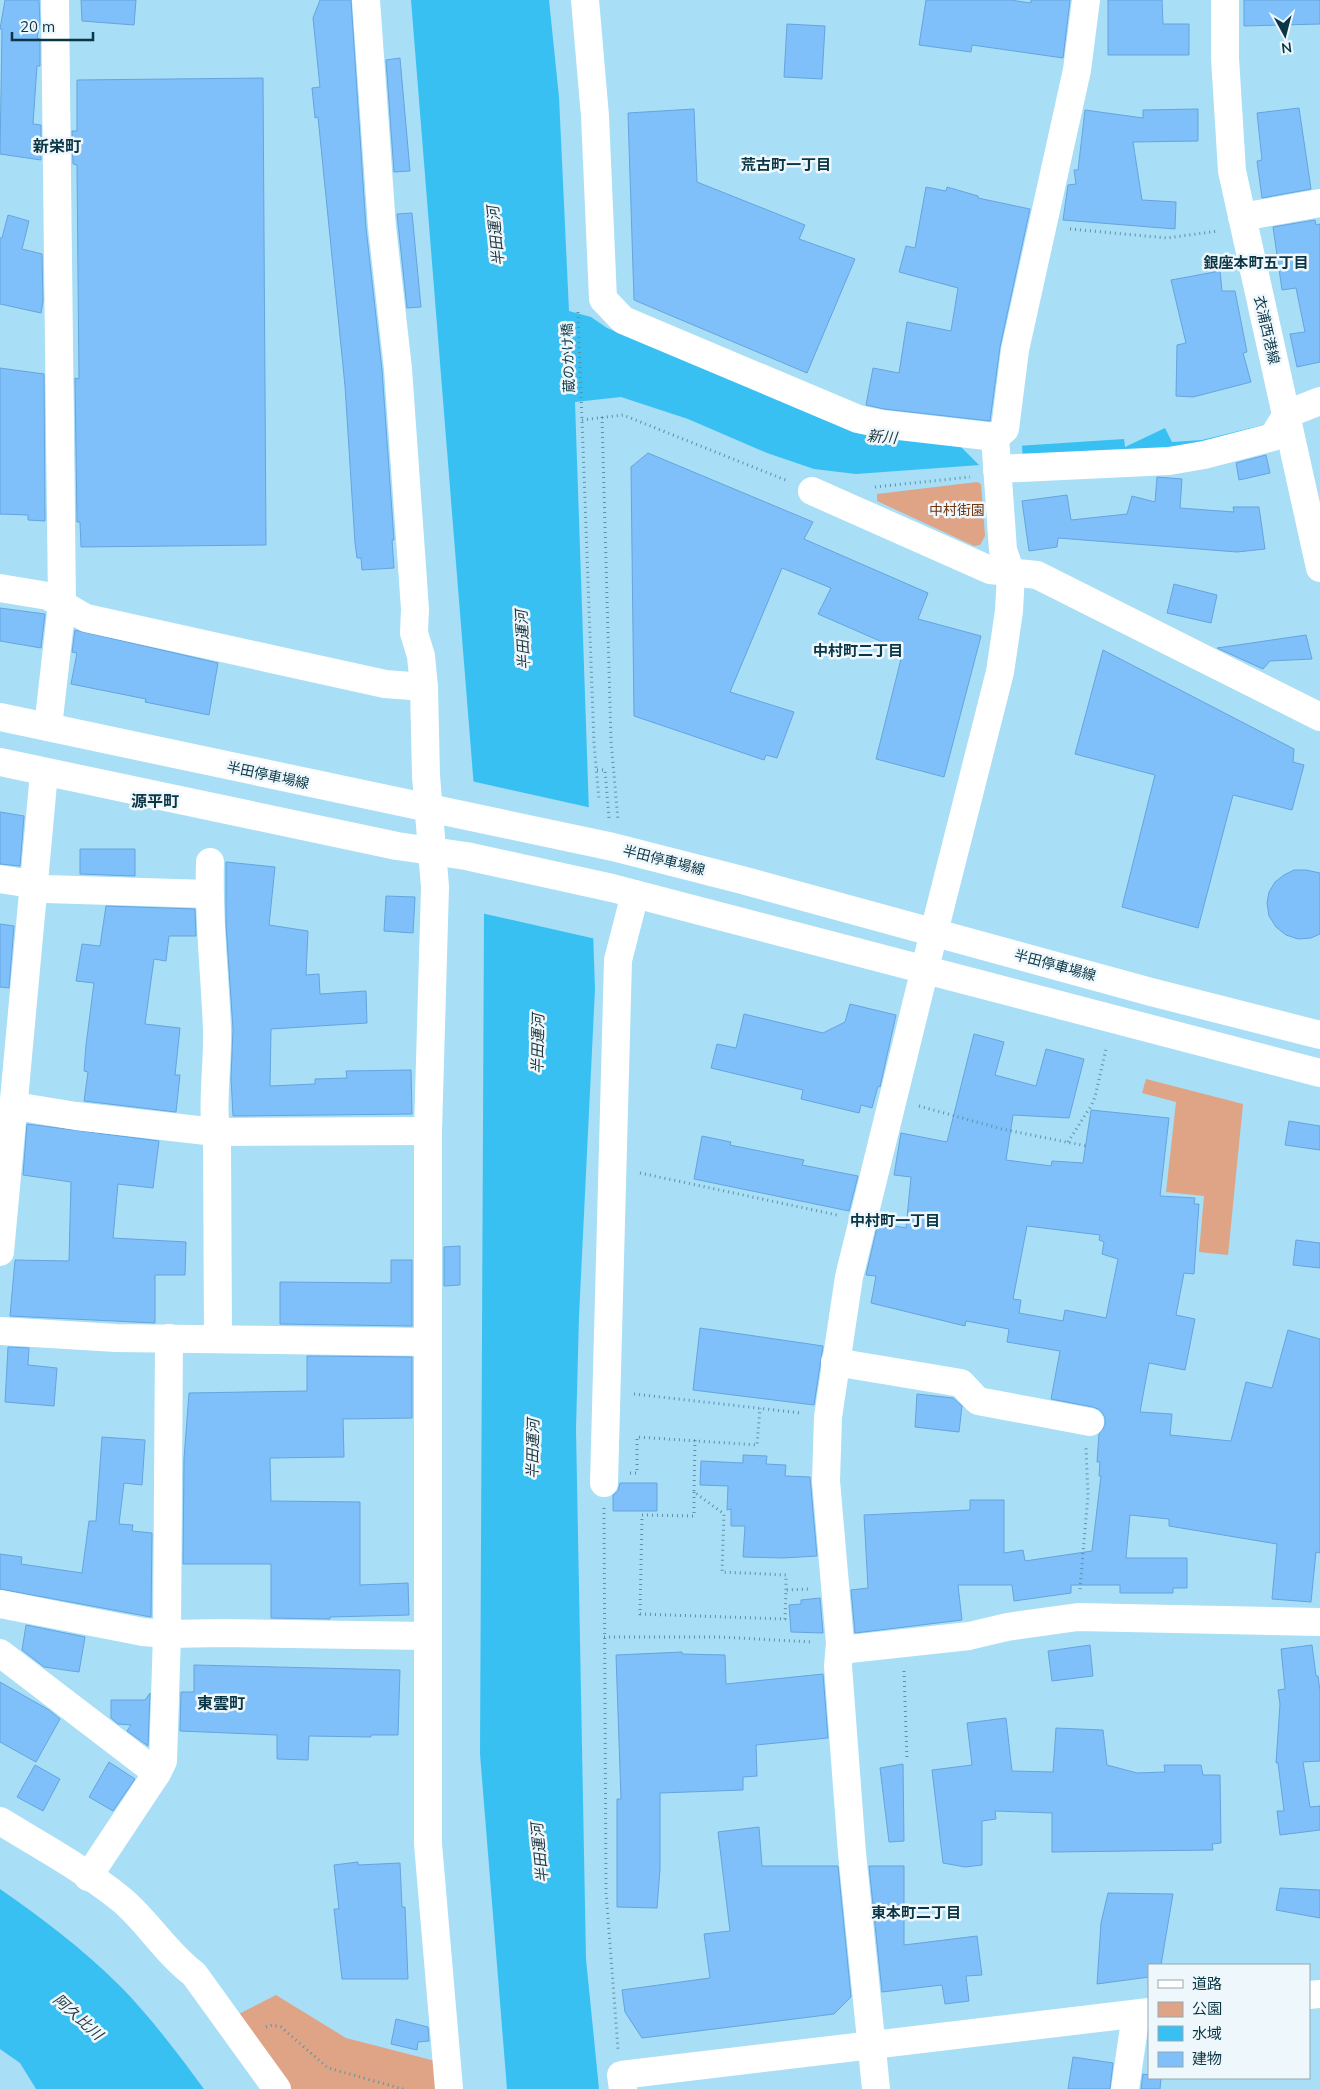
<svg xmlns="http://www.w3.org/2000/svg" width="1320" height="2089" font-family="Mulish,'Noto Sans JP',sans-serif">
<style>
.green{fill:#dfa486}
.water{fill:#39c0f2}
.pier{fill:#a8def6}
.building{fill:#7fbffa;stroke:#65a4de;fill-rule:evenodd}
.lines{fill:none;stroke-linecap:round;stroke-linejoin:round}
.path{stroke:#6090a5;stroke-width:3;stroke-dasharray:1 4;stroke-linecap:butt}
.minor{stroke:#fff;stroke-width:28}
.major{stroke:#fff;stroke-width:28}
.labels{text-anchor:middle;stroke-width:5;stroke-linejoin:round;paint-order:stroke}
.street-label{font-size:14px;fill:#0b3646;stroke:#eef7fb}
.park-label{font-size:14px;fill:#713510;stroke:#eef7fb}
.neighbourhood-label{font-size:15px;font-weight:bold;fill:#0b3646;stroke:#eef7fb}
.water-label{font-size:15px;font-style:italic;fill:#1e343d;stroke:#eef7fb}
.quarter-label{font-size:16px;font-weight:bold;fill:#0b3646;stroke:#eef7fb}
</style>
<rect width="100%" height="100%" fill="#a8def6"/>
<!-- green -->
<g class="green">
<polygon points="977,482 981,484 985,536 980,545 974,546 877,501 877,494"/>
<polygon points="1146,1079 1243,1104 1228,1255 1199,1252 1204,1196 1166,1192 1176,1102 1142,1093"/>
<polygon points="276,1995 346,2038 435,2061 438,2089 287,2089 233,2017"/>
</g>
<!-- water -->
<g class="water">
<polygon points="411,0 549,0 559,97 569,311 591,317 607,328 858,429 1017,446 1124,439 1125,447 1165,428 1172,442 1202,440 1267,424 1268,433 1203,449 856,474 814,469 767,453 688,419 621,397 575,402 595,989 579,1316 576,1429 586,1959 599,2089 507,2089 480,1754 484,913"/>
<path d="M0,1889C42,1918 83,1949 119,1985C149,2015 179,2055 204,2089H36L20,2063L0,2049Z"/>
</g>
<!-- pier -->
<g class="pier">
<polygon points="954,440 1022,445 1023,465 981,467"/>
<polygon points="471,781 592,808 596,939 481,913"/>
</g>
<!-- building -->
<g class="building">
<polygon points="5,0 39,0 40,23 37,38 40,39 40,66 37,66 33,124 41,125 41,160 0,154 2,29 0,29"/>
<polygon points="81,0 136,0 134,25 82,21"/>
<polygon points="320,0 351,0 366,228 382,370 394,540 392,540 394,568 362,570 361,558 357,558 355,543 345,386 318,117 315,118 312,88 320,87 313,18"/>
<polygon points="926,0 1010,0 1031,3 1031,0 1070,0 1063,58 972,45 971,52 919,45"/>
<polygon points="1108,0 1162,0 1163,24 1189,24 1189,55 1108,55"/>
<polygon points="1244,0 1320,0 1320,24 1244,26"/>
<polygon points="787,24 825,26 822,79 784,77"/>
<polygon points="400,58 410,171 394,172 386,60"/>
<polygon points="263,78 266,545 81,547 80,522 77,522 75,378 79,379 77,165 73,164 72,131 77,131 77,80"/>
<polygon points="1299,108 1311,189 1262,198 1257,161 1262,160 1257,113"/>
<polygon points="694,109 697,182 805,225 799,239 855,259 807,373 634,300 628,113"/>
<polygon points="1198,109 1198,141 1133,142 1142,200 1176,202 1175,229 1063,220 1068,185 1076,184 1074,170 1078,170 1085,110 1143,118 1143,110"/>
<polygon points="926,187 946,191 947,187 978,196 978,198 1030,209 1000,347 990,421 884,409 866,405 873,368 899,373 907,322 951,331 958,288 899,272 906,246 915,248"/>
<polygon points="412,213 421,307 407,308 397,214"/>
<polygon points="8,215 29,221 22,249 42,254 43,301 41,313 0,304 0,238 2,238"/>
<polygon points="1315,220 1316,225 1320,224 1320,362 1297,367 1290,334 1305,332 1296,288 1282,290 1273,227"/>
<polygon points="1220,271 1222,291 1235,291 1247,352 1243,353 1251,382 1193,397 1176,396 1177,345 1186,343 1171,280"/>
<polygon points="0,368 44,374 45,521 28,520 28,515 0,514"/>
<polygon points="648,453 813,522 804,539 928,593 918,619 981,636 944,777 876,759 903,651 818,614 831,588 782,568 730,692 794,712 777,758 766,755 764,760 634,716 631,467"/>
<polygon points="1266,455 1270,473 1239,480 1236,463"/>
<polygon points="1157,477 1182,479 1180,508 1234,512 1233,507 1259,507 1265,549 1237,552 1058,538 1057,547 1029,551 1022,501 1067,495 1071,520 1127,514 1132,496 1155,502"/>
<polygon points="1174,584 1217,595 1211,623 1167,613"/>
<polygon points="0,608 45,614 41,648 0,641"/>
<polygon points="75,630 218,663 209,715 145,702 146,699 71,684 77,653 72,652"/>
<polygon points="1306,635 1312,659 1270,661 1263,669 1217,648"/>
<polygon points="1103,650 1294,749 1293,762 1304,765 1292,810 1233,795 1198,928 1122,907 1155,775 1075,754"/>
<polygon points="0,812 24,816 20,866 0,864"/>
<polygon points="80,849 135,849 135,876 80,874"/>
<polygon points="226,862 275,867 269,925 308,931 306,975 319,974 320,994 366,991 367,1023 271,1029 270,1086 315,1084 315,1079 347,1078 346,1071 411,1070 412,1114 233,1116 231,1078 233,1029 226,924"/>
<polygon points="1294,870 1306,870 1320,873 1320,934 1311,938 1298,939 1286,935 1276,927 1269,916 1267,903 1269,892 1275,882 1284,875"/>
<polygon points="386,896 415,897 413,933 384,931"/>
<polygon points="106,906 195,909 196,936 169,936 166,961 154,959 145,1024 180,1028 175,1075 180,1075 176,1112 84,1101 88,1072 84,1071 86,1045 94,983 76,981 82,944 100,946"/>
<polygon points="0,924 14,926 9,988 0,987"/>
<polygon points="850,1004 896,1015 880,1087 878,1086 872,1108 861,1105 859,1113 801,1099 803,1090 711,1068 717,1044 736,1048 744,1014 823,1033 845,1022"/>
<path d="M974,1034L1004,1042L995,1075L1036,1086L1046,1049L1084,1059L1069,1118L1013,1115L1006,1160L1051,1166L1052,1161L1083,1163L1091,1110L1169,1118L1160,1196L1195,1198L1194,1204H1199L1194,1274L1184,1273L1176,1315L1195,1319L1185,1370L1149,1363L1140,1412L1172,1414L1170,1435L1231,1441L1246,1382L1272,1388L1288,1330L1320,1339V1553L1316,1552L1311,1602L1272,1599L1277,1544L1169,1526V1519L1130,1515L1126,1558H1187V1588H1173V1593H1120V1585H1071V1593L1014,1601L1012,1585H958L962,1620L855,1633L851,1590L868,1588L864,1515L970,1510V1500H1004V1553L1023,1550L1025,1561L1092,1551L1101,1476H1099L1100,1462H1097L1099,1434L1105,1425V1417L1100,1410L1093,1407L1051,1399L1060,1351L1007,1342L1009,1329L966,1321L965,1326L871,1303L876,1276L866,1275L878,1223L906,1228L911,1177L894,1175L901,1133L947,1142ZM1027,1226L1100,1235L1099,1240L1104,1242L1102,1254L1118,1259L1106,1318L1065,1310L1063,1321L1019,1313L1021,1300L1013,1299Z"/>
<polygon points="1289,1121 1320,1126 1320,1150 1285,1145"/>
<polygon points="27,1124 159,1141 153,1188 118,1184 113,1238 186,1242 185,1275 155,1275 155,1323 10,1316 15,1260 69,1261 71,1182 23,1175"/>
<polygon points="702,1136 731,1142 730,1145 804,1160 802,1165 858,1176 849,1211 694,1179"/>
<polygon points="1296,1240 1320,1243 1320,1268 1293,1265"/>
<polygon points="460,1246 460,1285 444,1286 444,1247"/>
<polygon points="391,1260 412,1260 412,1326 280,1324 280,1282 391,1283"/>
<polygon points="700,1328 823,1346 814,1405 693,1390"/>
<polygon points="8,1347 29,1348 28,1365 57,1368 54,1406 5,1402"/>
<polygon points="307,1356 412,1357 412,1418 343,1419 344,1457 270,1458 271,1501 360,1502 360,1585 408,1583 409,1615 330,1617 330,1619 271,1618 271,1564 183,1564 184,1459 189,1393 307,1391"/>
<polygon points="917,1394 953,1398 962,1406 959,1432 915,1427"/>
<polygon points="102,1437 145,1440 142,1485 124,1483 119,1524 133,1525 132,1531 152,1533 151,1617 0,1589 0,1554 22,1557 21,1564 82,1573 89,1521 96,1521"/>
<polygon points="743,1455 767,1456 766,1464 786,1465 785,1476 810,1477 817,1556 783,1558 743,1557 745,1526 731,1526 731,1509 727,1510 728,1486 700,1485 701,1461 743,1463"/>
<polygon points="620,1483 657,1483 657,1511 613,1511 613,1495 618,1491"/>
<polygon points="820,1598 823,1633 791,1632 789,1605 801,1604 801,1600"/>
<polygon points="26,1625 85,1637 79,1672 44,1667 22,1650"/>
<polygon points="1090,1645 1093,1676 1052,1681 1048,1651"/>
<polygon points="1312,1645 1316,1676 1318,1676 1320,1691 1320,1761 1303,1762 1310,1807 1320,1806 1320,1830 1280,1835 1277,1811 1284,1811 1278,1763 1276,1763 1280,1704 1278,1690 1285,1689 1281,1649"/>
<polygon points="682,1652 682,1654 725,1655 726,1684 823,1674 828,1738 756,1745 757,1776 743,1777 743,1790 660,1793 660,1869 657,1908 617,1907 617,1799 621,1799 616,1655"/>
<polygon points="194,1665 400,1670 398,1735 371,1735 371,1737 309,1736 308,1760 277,1759 277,1735 180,1731 181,1692 194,1692"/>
<polygon points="0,1682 49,1710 60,1719 36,1762 0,1742"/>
<polygon points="150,1693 148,1746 127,1731 131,1725 118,1724 111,1718 111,1700 145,1700"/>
<polygon points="1006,1718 1012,1771 1053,1772 1056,1728 1103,1730 1107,1765 1137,1773 1165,1772 1164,1765 1201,1765 1203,1775 1220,1775 1221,1843 1212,1844 1213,1850 1052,1852 1052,1813 995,1811 996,1819 982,1821 982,1865 965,1867 943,1863 932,1770 972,1765 967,1723"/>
<polygon points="109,1762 135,1779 113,1811 89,1797"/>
<polygon points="903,1764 904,1841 889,1842 880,1768"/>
<polygon points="35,1765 60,1779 43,1811 17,1797"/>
<polygon points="759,1827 762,1866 838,1866 851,1997 834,2014 642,2038 625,2012 622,1990 710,1978 704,1934 730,1931 718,1832"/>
<polygon points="358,1862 358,1865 400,1863 402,1907 405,1907 408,1979 342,1979 334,1909 339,1909 334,1865"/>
<polygon points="869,1866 904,1866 904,1945 977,1936 982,1975 966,1976 969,2001 945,2004 942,1985 882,1992"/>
<polygon points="1280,1888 1320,1890 1320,1918 1276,1910"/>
<polygon points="1108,1893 1173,1894 1161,1965 1149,1965 1149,1977 1097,1984 1101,1923"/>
<polygon points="396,2019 428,2027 429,2041 418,2042 417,2050 391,2044"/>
<polygon points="1073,2057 1113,2063 1110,2089 1068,2089"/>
<polygon points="1143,2074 1149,2075 1149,2078 1161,2078 1160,2089 1141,2089"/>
</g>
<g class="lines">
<!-- path -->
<g class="path">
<polyline points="1070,229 1167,238 1218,231"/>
<polyline points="578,312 594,743 599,800"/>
<polyline points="602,417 611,741 618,820"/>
<polyline points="582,420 623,415 788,481"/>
<polyline points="875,487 970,477"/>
<polyline points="597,770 605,770 609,818"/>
<polyline points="919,1106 1002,1129 1086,1146"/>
<polyline points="1068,1142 1091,1106 1095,1097 1106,1049"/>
<polyline points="640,1173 837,1215"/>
<polyline points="634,1394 801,1413"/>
<polyline points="695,1440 694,1492 724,1514 722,1572 786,1575 786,1590"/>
<polyline points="630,1473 637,1473 637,1437 757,1445 760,1408"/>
<polyline points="694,1492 694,1516 642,1515 640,1614 785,1619 786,1590 808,1589"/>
<polyline points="604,1508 606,1892 618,2049"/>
<polyline points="1080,1589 1088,1495 1086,1448"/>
<polyline points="604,1637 720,1637 813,1642"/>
<polyline points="904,1671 907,1760"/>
<polyline points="266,2027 272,2025 281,2027 328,2068 403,2089"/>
</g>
<!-- minor -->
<g class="minor">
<polyline points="366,0 382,227 398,369 415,609 414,633 421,656 424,687 426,776 435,887 428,1131 428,1844 449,2089"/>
<polyline points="585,0 595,116 603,299 623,320 858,419 882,424 995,437 1005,429 1015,350 1077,70 1086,0"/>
<polyline points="1242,217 1320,203"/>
<polyline points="997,469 1169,461 1204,455 1273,437 1287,414 1320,401"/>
<polyline points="812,491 990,570 1037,575 1320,717"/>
<polyline points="0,588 48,596 86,618 385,684 424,687"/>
<polyline points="48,727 62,604 55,0"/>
<path d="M210,862C208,918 215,974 217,1030C218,1066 211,1104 217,1140L218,1339"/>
<polyline points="0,879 25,883 45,889 209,894"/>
<polyline points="15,1106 76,1116 215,1132 428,1131"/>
<polyline points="0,1252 44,773"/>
<polyline points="0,1331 116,1338 427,1342"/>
<polyline points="835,1362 961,1383 978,1401 1090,1422"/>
<polyline points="604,1483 618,960 635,894"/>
<polyline points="0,1604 143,1632 167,1634 224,1633 427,1636"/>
<polyline points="840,1650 969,1636 1007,1627 1078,1617 1320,1622"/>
<polyline points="0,1653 157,1773"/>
<path d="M0,1821C41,1846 85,1870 122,1900C148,1922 166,1953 194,1974L277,2089"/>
<polyline points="88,1877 157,1773 163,1761 167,1634 169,1338"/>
<polyline points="1309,1995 1320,1994"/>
<polyline points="623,2089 621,2075 1149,2012"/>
<polyline points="876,2089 852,1853 838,1666 840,1643 826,1481 828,1417 849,1277 934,932 1000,672 1009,611 1011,573 1003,550 995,437"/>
<polyline points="1125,2089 1136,2014"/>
</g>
<!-- major -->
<g class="major">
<polyline points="1225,0 1225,58 1232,171 1320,568"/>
<polyline points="0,717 613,847 742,880 1151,992 1320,1035"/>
<polyline points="0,762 397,846 466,856 612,888 1320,1073"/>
</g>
</g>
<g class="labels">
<!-- street labels -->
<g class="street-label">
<text transform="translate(1267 330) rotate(77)" y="5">衣浦西港線</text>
<text transform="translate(568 358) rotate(-92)" y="5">蔵のかけ橋</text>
<text transform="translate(268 775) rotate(12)" y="5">半田停車場線</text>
<text transform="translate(664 860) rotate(14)" y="5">半田停車場線</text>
<text transform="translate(1055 965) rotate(15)" y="5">半田停車場線</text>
</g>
<!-- park labels -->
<g class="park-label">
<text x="957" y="515">中村街園</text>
</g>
<!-- neighbourhood labels -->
<g class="neighbourhood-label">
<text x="786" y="170">荒古町一丁目</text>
<text x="1256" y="268">銀座本町五丁目</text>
<text x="858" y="656">中村町二丁目</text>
<text x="895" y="1226">中村町一丁目</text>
<text x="916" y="1918">東本町二丁目</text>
</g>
<!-- water labels -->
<g class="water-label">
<text transform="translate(496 236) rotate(-96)" y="5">半田運河</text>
<text transform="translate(882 437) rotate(5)" y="5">新川</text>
<text transform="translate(523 640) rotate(-93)" y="5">半田運河</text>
<text transform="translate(538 1044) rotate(-89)" y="5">半田運河</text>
<text transform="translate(533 1449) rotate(-89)" y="5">半田運河</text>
<text transform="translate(540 1853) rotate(-96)" y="5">半田運河</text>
<text transform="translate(78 2017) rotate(42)" y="5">阿久比川</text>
</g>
<!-- quarter labels -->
<g class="quarter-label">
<text x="57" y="152">新栄町</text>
<text x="155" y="807">源平町</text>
<text x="221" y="1709">東雲町</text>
</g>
</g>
<!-- legend -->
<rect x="1148" y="1964" width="162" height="115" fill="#eef7fb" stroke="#93aab3"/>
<rect x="1158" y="1980" width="25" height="8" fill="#ffffff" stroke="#93aab3"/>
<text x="1192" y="1989" font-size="15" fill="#0b3646">道路</text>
<rect x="1158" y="2002" width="25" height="15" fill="#dfa486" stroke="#93aab3"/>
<text x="1192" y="2014" font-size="15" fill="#0b3646">公園</text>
<rect x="1158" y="2026" width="25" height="15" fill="#39c0f2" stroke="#93aab3"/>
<text x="1192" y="2039" font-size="15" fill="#0b3646">水域</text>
<rect x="1158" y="2052" width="25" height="15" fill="#7fbffa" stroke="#93aab3"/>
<text x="1192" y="2064" font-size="15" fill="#0b3646">建物</text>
<!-- north arrow -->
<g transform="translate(1285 35) rotate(173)" stroke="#eef7fb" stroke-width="4" paint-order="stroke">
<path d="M0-4L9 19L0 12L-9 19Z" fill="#0b3646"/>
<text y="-8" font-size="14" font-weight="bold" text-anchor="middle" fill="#0b3646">N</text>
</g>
<!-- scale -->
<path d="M12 32v8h81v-8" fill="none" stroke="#0b3646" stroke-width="2.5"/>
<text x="20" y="32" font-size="15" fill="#0b3646" stroke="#eef7fb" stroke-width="4" paint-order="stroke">20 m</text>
</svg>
